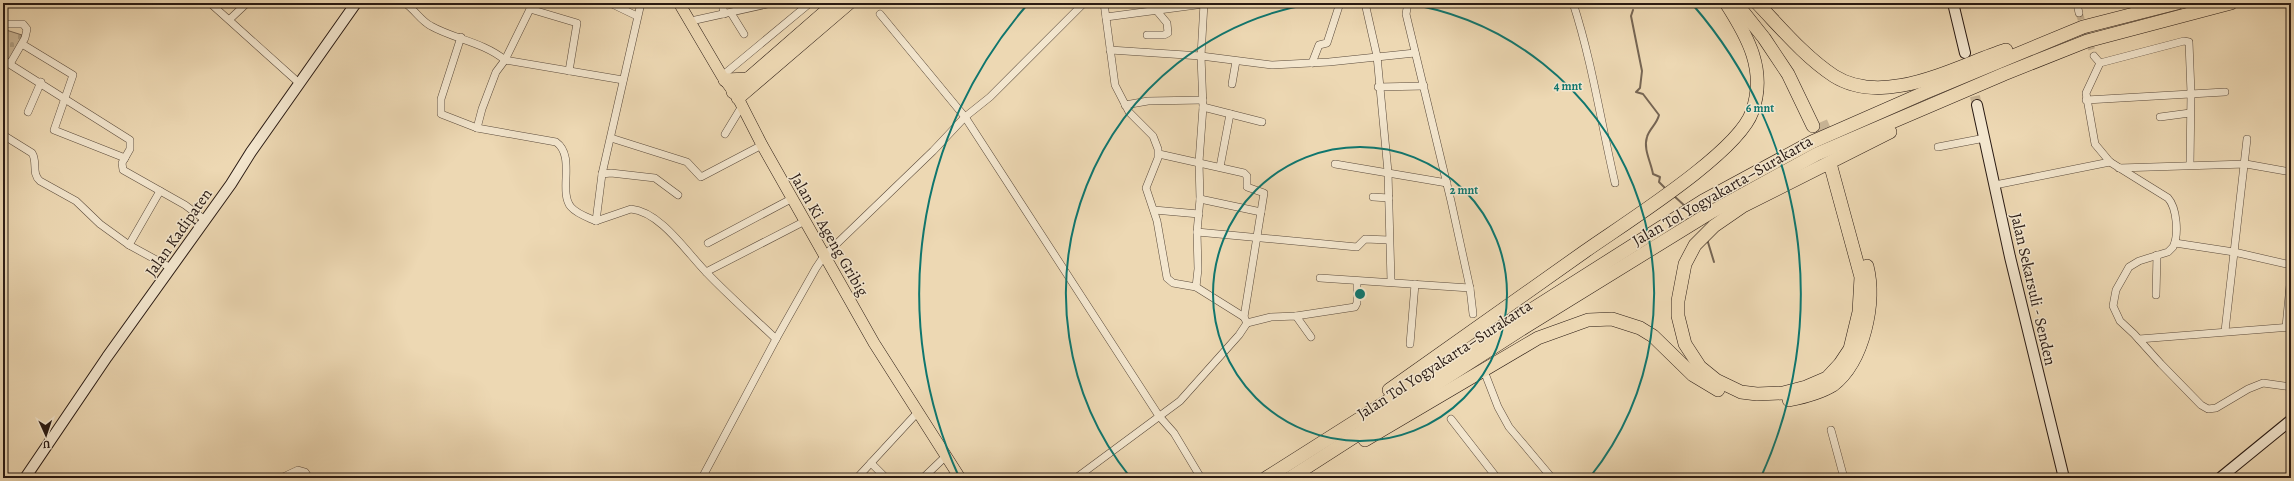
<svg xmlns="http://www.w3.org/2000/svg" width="2294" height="481" font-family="Alegreya,serif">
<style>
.cemetery{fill:url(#cemetery-stones);stroke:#7a6956}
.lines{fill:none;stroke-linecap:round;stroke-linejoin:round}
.stream{stroke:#766553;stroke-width:2}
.street-tunnel{stroke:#c6b293;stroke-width:7;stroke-dasharray:7 3.5;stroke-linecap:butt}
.secondary-tunnel{stroke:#c6b293;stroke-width:10;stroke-dasharray:10 5;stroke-linecap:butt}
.highway-tunnel{stroke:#c6b293;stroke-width:13;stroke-dasharray:13 6;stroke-linecap:butt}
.street-casing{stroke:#5a4a3b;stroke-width:8}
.secondary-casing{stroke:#291a13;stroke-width:12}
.primary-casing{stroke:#291a13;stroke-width:12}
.highway-casing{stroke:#291a13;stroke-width:14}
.street{stroke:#f3e6ce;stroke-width:7}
.secondary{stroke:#f3e6ce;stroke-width:10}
.primary{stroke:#edd8b3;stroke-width:11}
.highway{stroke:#edd8b3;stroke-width:13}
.ring{fill:none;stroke:#0f766e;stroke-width:2}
.labels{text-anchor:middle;stroke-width:3;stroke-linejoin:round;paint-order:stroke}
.street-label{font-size:16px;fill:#291a13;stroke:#f3e6ce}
.centre{fill:#0f766e;stroke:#f3e6ce;stroke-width:2}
.ring-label{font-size:12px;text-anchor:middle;font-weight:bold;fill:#0f766e;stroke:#f3e6ce;stroke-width:3;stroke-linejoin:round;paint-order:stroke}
</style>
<defs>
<pattern id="cemetery-stones" width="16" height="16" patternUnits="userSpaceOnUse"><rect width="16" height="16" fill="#ccb898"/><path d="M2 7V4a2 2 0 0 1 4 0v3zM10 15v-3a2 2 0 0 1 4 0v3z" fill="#af9e82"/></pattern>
</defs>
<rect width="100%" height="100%" fill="#edd8b3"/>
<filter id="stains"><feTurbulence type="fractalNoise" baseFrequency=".005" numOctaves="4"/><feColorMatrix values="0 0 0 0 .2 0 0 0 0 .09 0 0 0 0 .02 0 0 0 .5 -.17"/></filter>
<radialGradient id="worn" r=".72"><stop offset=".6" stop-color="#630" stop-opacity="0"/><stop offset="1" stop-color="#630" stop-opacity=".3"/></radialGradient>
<!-- cemetery -->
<polygon class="cemetery" points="3,29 22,35 19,47 10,60 3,56"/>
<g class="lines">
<!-- stream -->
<g class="stream">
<path d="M1633,10L1631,16L1642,71L1640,88L1636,92L1643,94L1659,115C1657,124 1649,129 1647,137C1643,149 1651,162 1653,174L1660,177L1659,182L1667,190"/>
<polyline points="1673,195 1686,207"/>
<polyline points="1707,239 1714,262"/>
</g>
<!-- street-tunnel -->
<polyline class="street-tunnel" points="2079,13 2094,56"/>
<!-- secondary-tunnel -->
<polyline class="secondary-tunnel" points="1968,67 1977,105"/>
<!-- highway-tunnel -->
<polyline class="highway-tunnel" points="1821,122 1831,145"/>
<defs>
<g id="street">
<polyline points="210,3 299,83"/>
<path d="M405,3C415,10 421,21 431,26C454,39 483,42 505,60L623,80"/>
<polyline points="610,3 637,16"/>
<polyline points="722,3 724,14"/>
<polyline points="1365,3 1377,56 1388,172 1391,281"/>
<polyline points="1408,3 1406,14 1451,201 1470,288 1473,314"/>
<path d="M1573,3C1592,61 1601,123 1615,183"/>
<polyline points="530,9 577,23 569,71"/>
<polyline points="731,13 744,34"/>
<polyline points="2079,13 2077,4 2080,3"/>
<polyline points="880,14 965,117 1159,416 1174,433 1201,478"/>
<polyline points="1106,17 1204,4"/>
<polyline points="230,19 247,3"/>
<polyline points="691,21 772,3"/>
<polyline points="3,24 23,24 27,29 25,38 10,64"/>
<polyline points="1147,35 1164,35 1168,33 1167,23 1157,11"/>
<path d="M461,37L441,99V114L477,128L556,142C576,156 558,192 571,207C577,214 587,217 596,221L631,209C661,212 687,253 707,273C729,296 753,317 776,339"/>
<polyline points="22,44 73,75 54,130 125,158"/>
<polyline points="1110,50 1201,56 1272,65 1329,62 1415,53"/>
<path d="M2094,56L2100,63L2086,93L2095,144L2110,162L2168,198C2177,208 2179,235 2173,247L2168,252L2139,261L2129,267L2116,290L2113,306L2120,321L2134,334L2161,364L2201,405L2208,409L2216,408L2248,389L2263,383L2291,387"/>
<polyline points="3,60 130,140 130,149 122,163 123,170 185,205 205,220"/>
<polyline points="1312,63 1319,45 1327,43 1340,3"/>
<polyline points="2100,63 2184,41 2189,42 2191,93 2190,165"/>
<polyline points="722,76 810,3"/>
<polyline points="1232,84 1236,61"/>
<polyline points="1378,87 1424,86"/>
<polyline points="2086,100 2225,92"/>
<polyline points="1125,105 1148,101 1203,100"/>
<polyline points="1203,107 1262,122"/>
<polyline points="28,112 41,82"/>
<polyline points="2160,117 2190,113"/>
<polyline points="477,128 482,109 496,72 505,60 533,3"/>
<polyline points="725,134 742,106"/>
<path d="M3,135L32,153C38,162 31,173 40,181L76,201L100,224L129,245L171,268"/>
<polyline points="611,138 687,162 701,177 762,145"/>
<polyline points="1938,147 1985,138"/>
<polyline points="1159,154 1244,173 1247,176 1247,187 1264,193 1244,317"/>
<polyline points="1335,164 1447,183"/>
<polyline points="1220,167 1230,114"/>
<polyline points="2119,168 2246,164 2291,172"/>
<polyline points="602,174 611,173 655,178 678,195"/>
<polyline points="1995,185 2110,162"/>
<polyline points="1373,197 1389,198"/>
<polyline points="1200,199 1261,212"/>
<polyline points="1154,210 1199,214"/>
<polyline points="596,221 602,174 641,3"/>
<polyline points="1197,232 1357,247 1365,239 1389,240"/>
<polyline points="708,243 791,199"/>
<polyline points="2175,243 2234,252 2291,265"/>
<polyline points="129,245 160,191"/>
<polyline points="706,272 805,221"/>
<polyline points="1320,278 1470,288"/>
<polyline points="1196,287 1198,269 1197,232 1200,199 1199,162 1203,107 1201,56 1204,3"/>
<polyline points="2156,295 2157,255"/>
<polyline points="1296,316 1355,307 1357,303 1357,281"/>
<polyline points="1247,323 1271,317 1296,316 1311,337"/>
<polyline points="2286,327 2291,275"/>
<polyline points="2225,331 2247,139"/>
<polyline points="2139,339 2291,327"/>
<polyline points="1410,344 1415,284"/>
<polyline points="1486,376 1498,407 1509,427 1552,478"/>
<polyline points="1451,419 1497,478"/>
<polyline points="1831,430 1844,478"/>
<polyline points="871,463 886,478"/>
<polyline points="281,478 298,470 305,472 309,478"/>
<polyline points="702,478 776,339 816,268 824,256 933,151 965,117 990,97 1084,3"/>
<polyline points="857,478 917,413"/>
<polyline points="923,478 946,456"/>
<polyline points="1076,478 1180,401 1239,335 1247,323 1244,317 1196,287 1173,283 1167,278 1157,221 1146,188 1158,158 1158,149 1153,136 1129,112 1115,85 1104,3"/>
</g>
<g id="secondary">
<polyline points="1953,3 1965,53"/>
<polyline points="1977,105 2010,257 2064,478"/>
<polyline points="25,478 107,357 231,184 251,152 356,3"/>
<polyline points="2220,478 2291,420"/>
</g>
<polyline id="primary" points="679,3 722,76 738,98 762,145 874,343 960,478"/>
<g id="highway">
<polyline points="1736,3 1764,38 1788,74 1813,126"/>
<path d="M1757,3C1781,28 1805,57 1834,76C1885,108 1956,66 2006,50"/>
<polyline points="725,80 749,79"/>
<polyline points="733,92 833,5"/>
<polyline points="738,98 849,3"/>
<polyline points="1831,167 1861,277 1859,312 1850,349 1840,364 1827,378 1806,387 1783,393 1757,394 1741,392 1716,380 1700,367 1685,344 1678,316 1678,301 1685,264 1695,245 1714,226 1743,206 1890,132"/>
<path d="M1389,390C1454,344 1519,298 1584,252C1622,225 1738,153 1752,112C1767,71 1748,37 1726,3"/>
<path d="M1789,400C1804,397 1820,393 1833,385C1864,361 1876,302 1867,266"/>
<polyline points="1365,440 1538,338 1588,320 1612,319 1640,328 1653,336 1693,375 1718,390"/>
<polyline points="1266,478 1703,201 1812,142 1926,92 2083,27 2177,3"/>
<polyline points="1290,478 1528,325 1713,211 1817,154 2004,74 2087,41 2231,3"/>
</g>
</defs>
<!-- street casing -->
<use href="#street" class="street-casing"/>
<!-- secondary casing -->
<use href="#secondary" class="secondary-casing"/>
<!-- primary casing -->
<use href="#primary" class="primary-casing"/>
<!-- highway casing -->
<use href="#highway" class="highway-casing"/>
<!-- street -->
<use href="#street" class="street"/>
<!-- secondary -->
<use href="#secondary" class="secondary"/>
<!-- primary -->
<use href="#primary" class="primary"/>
<!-- highway -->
<use href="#highway" class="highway"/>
</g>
<!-- distance rings -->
<g class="ring">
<circle cx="1360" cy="294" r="147"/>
<path d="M1130 477A294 294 0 0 1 1317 3M1403 3A294 294 0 0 1 1590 477"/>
<path d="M959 477A441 441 0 0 1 1027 5M1693 5A441 441 0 0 1 1761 477"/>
</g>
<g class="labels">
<!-- street labels -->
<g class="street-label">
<text transform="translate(1722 190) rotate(-30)" y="6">Jalan Tol Yogyakarta–Surakarta</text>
<text transform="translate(178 232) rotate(-55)" y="6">Jalan Kadipaten</text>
<text transform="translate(830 234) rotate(60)" y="6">Jalan Ki Ageng Gribig</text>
<text transform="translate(2034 289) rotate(77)" y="6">Jalan Sekarsuli - Senden</text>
<text transform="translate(1444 359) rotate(-33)" y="6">Jalan Tol Yogyakarta–Surakarta</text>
</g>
</g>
<circle cx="1360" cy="294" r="6" class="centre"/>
<g class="ring-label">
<text x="1568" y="90">4 mnt</text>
<text x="1760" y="112">6 mnt</text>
<text x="1464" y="194">2 mnt</text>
</g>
<!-- margin -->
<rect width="2294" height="481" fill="none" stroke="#edd8b3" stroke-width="16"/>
<rect x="4" y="4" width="2286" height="473" fill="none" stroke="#291a13" stroke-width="2"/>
<rect x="8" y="8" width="2278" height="465" fill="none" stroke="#291a13"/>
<!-- north arrow -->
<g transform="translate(46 435) rotate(177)" stroke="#f3e6ce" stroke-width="3" paint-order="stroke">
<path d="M0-3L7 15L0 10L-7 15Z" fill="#291a13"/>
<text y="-6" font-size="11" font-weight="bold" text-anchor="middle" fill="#291a13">U</text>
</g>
<rect width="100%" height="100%" filter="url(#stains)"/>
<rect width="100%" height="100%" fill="url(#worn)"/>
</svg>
